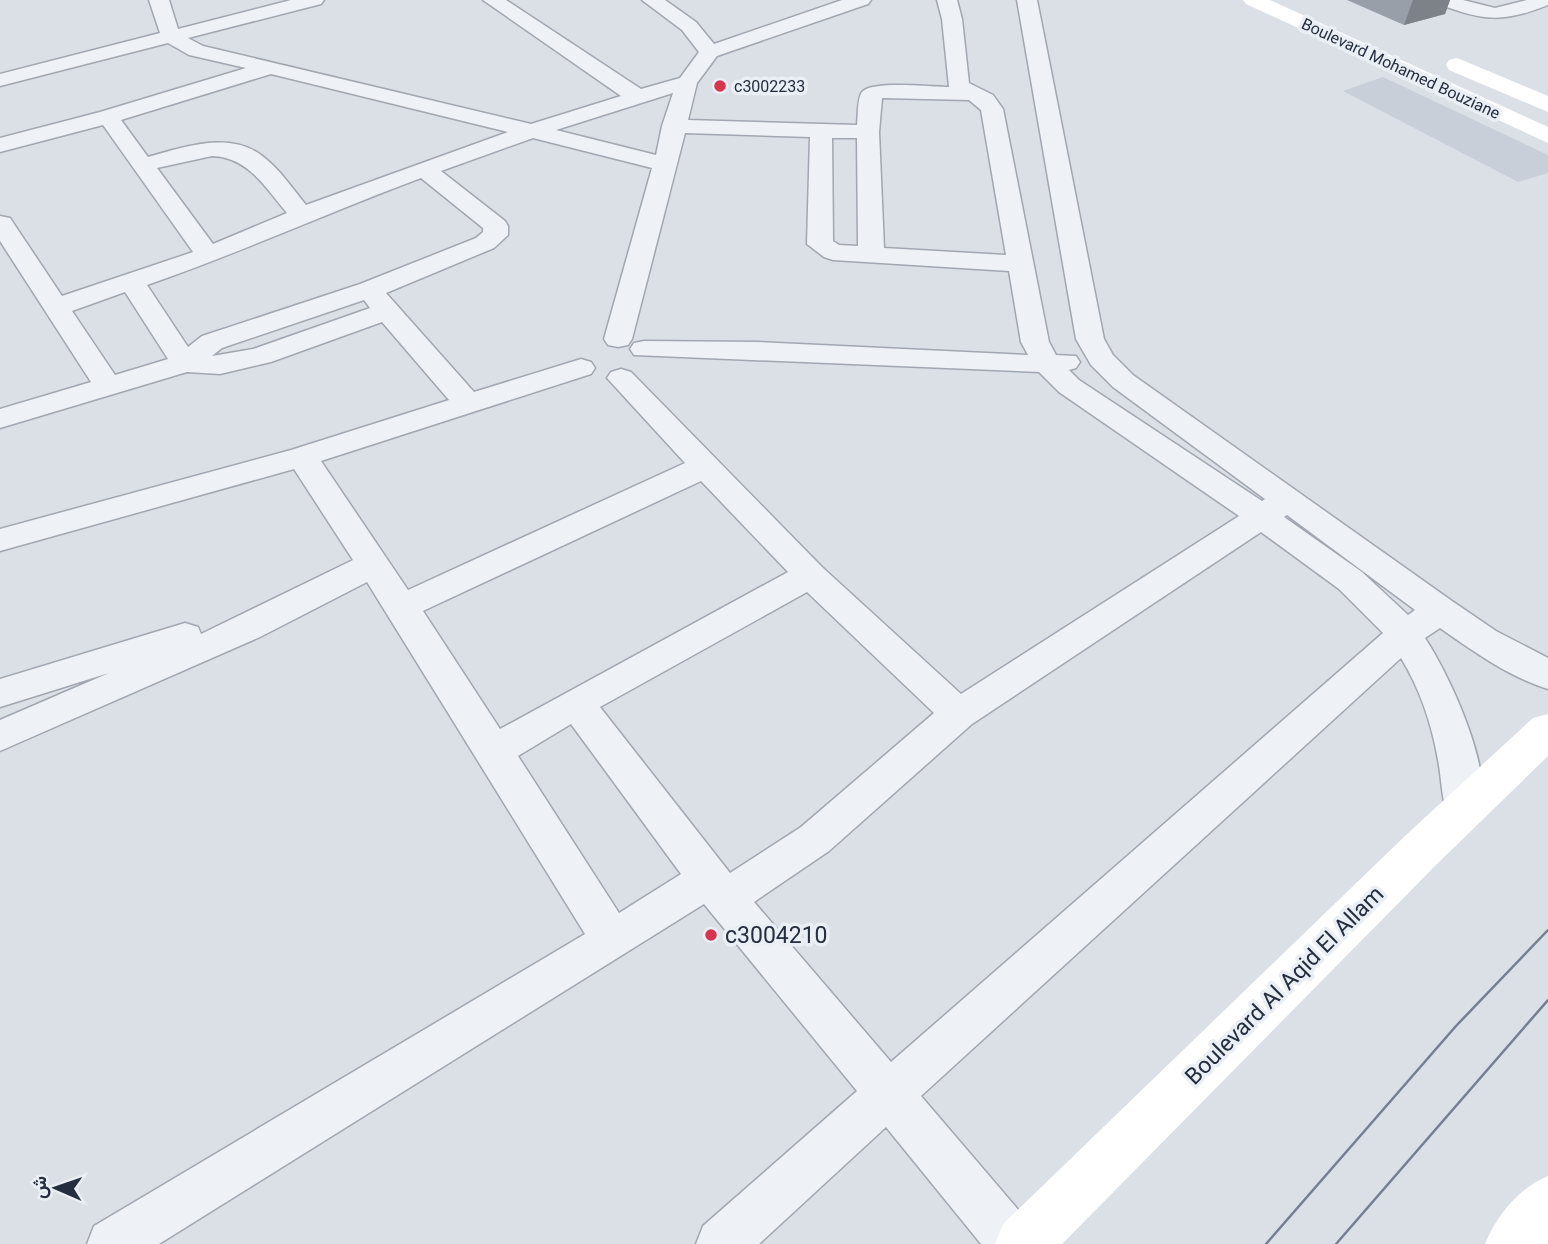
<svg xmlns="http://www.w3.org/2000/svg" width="1548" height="1244" font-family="Roboto,Vazirmatn,sans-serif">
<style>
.built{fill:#c9cfd9}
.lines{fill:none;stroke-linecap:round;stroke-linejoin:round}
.street-casing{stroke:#a0a7b1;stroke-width:3}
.street{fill:#eef1f5;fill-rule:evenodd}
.secondary{fill:#fff;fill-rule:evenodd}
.tram{stroke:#747f92;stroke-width:2.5}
.wall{fill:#999fa9}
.shaded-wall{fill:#7d8289}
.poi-dot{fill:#d8344d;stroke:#eaeff5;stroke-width:2.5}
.labels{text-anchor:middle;stroke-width:7;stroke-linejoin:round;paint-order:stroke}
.far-street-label{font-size:16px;fill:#242e3e;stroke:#eaeff5}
.far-poi-label{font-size:16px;fill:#242e3e;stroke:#eaeff5;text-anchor:start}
.near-poi-label{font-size:23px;fill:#242e3e;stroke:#eaeff5;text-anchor:start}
.near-street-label{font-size:23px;fill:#242e3e;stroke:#eaeff5}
</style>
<rect width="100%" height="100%" fill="#dbe0e7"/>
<!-- built -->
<polygon class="built" points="1383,77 1548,155 1548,173 1518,182 1343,91"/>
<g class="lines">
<defs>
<g id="street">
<path d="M149,0H169L178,29L291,0H324L321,4L188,38L203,46L531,124L621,96L483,0H506L641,89L680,78L699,52L682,30L642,0H665L696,22L714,44L842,0H871L868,4L717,56L697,83L688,120L857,125C858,116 857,99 862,92C872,80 933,87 949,87L942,19L937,0H957L962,19L969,83L993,95L1003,109L1049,342L1056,355L1076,356L1080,362L1076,368L1069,370L1079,380L1262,501L1265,499L1113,387L1091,365L1076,339L1017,0H1037L1104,339L1113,355L1133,375L1452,601L1496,631L1548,658V689C1509,677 1473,651 1440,628L1425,638C1449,674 1498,778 1478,819L1464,823L1450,819C1441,801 1442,780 1438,760C1432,725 1420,689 1401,658L921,1096L1032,1226L1039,1244H981L886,1127L759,1244H696L703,1226L857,1091L704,904L159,1244H87L94,1226L585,934L367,582L260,637L0,751V720L109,673L0,707V679L185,623L198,627L201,634L353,560L294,469L0,551V529L291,450L449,400L382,322L271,362L220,374L187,372L0,428V409L91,382L0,241V216L10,218L62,296L193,252L103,125L0,152V138L100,112L246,68L189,55L168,43L0,86V74L160,33ZM271,74L508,132L306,205C292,188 279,168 261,155C229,131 183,147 148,157L121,120ZM673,93L662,126L656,155L556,130ZM882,98L969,100L981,110L1006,255L884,248L879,132ZM685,133L810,137L807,244L824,257L833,260L1009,271L1021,342L1028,355L757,342L644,341L634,343L630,349L634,355L1039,372L1059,392L1239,516L961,694L822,567L631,372L621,369L611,372L607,378L685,463L408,590L321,461L591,374L595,368L591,362L581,359L474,392L386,293L494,248L508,235V226L505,221L441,171L533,138L652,168L604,339L608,345L618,347L628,345L632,339ZM832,138H857L858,246L839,245L833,241ZM212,156C248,157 265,187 287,213L213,244L157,168ZM421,178L483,228V232L476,238L360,284L202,336L188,347L147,285C240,253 329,212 421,178ZM125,292L168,359L115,375L72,311ZM364,300L370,308L253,349L212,356L222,348ZM701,481L788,572L500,729L423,611ZM1287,515L1415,610L1408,615L1362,572L1284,517ZM1261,532L1339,589L1383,633L891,1062L754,902L829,851L972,724ZM807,592L934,713L801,827L730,873L600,707ZM571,724L681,874L619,913L518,756Z"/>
<path d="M1436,0H1463L1495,8L1527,0H1548V5C1504,23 1483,21 1439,4Z"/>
</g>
</defs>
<!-- street casing -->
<use href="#street" class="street-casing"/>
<!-- street -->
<use href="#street" class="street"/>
<!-- secondary -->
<g class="secondary">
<polygon points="1243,0 1270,0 1548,127 1548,143 1246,4"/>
<polygon points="1457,58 1548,96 1548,112 1449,70 1446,65 1449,60"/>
<polygon points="1548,714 1548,756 1437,864 1062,1244 995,1244 1003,1224 1405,836 1533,718"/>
<path d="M1548,1176V1244H1485C1497,1215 1519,1188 1548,1176Z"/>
</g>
<!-- tram -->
<g class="tram">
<polyline points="1266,1244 1456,1026 1548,930"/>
<polyline points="1336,1244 1548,1000"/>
</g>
</g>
<!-- wall -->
<polygon class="wall" points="1347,0 1450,0 1445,14 1404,25"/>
<!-- shaded-wall -->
<polygon class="shaded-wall" points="1413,0 1450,0 1445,14 1404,25"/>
<!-- markers -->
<g class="poi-dot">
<circle cx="720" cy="86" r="7"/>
<circle cx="711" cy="935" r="7"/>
</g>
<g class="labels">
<!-- far-street labels -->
<g class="far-street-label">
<text transform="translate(1401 68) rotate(25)" y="6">Boulevard Mohamed Bouziane</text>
</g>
<!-- far-poi labels -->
<g class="far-poi-label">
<text x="734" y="92">c3002233</text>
</g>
<!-- near-poi labels -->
<g class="near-poi-label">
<text x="725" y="943">c3004210</text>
</g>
<!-- near-street labels -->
<g class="near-street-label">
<text transform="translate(1284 985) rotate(-45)" y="8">Boulevard Al Aqid El Allam</text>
</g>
</g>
<!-- north arrow -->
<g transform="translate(56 1188) rotate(272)" stroke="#eaeff5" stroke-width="5" paint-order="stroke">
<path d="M0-5L12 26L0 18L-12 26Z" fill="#242e3e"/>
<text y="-10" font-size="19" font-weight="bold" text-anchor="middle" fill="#242e3e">ش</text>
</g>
</svg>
